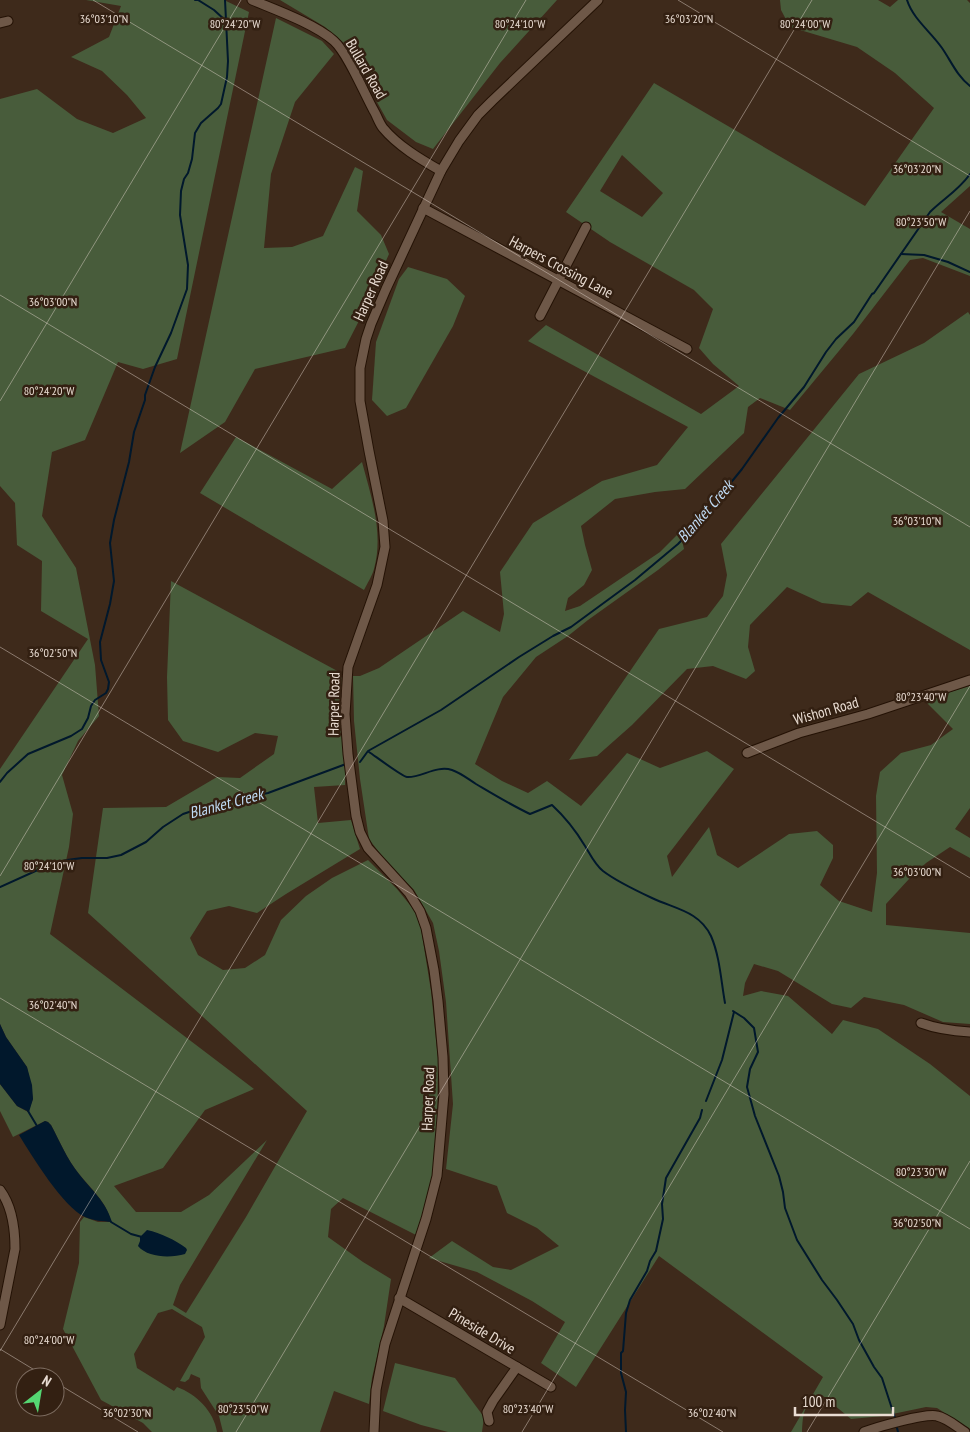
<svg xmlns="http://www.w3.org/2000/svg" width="970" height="1432" font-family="'PT Sans Narrow',sans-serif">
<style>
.green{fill:#485c3b;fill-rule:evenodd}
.water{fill:#01182c}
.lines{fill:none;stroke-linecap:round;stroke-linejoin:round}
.stream{stroke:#01182c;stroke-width:2}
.minor-casing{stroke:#241205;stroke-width:11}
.minor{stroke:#6e5848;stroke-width:9}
.ticks{fill:none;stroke:#e9dcd2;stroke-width:1;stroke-opacity:0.45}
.labels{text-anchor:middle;stroke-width:5;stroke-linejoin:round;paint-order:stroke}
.street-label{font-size:15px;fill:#e9dcd2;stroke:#332012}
.water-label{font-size:16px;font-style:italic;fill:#bfdaf3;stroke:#332012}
.ticks-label{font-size:12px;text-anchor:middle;fill:#e9dcd2;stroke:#332012;stroke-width:5;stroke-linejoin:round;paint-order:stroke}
</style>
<rect width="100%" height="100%" fill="#3e2a1b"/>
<!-- green -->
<g class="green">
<path d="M86,0H224L249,12L177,359L143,369L118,362L85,440L52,452L42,516L76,568L95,665L99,716L78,741L62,775L73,814L69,847L50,934L254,1089L205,1110L163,1168L114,1186L136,1212H181L209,1195L267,1140L180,1285L173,1305L186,1313L246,1217L307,1111L88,913L103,808L166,807L217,777L240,778L274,754L278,736L255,733L218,752L183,741L168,720L167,677L171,581L343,674L339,701L345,755V785L314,787L318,823L351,820L360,849L286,894L257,913L229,906L207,911L190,938L198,955L223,970L245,968L265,955L281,920L306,896L332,878L368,860L397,889L419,916L431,991L438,1059L437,1139L434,1168L423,1215L416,1235L343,1198L331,1209L328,1237L363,1262L391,1279L384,1326L372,1378L369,1404L334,1391L320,1432H223L219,1416L201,1388L200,1378L191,1374L189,1379L185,1382L180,1381L205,1337L202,1327L172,1309L158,1313L134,1354L137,1368L174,1391L177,1387C196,1394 214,1411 217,1432H152L143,1423L101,1400L63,1329L79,1263L80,1222L84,1217L98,1222H111C107,1202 91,1189 79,1174C67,1159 60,1142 51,1125L48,1122L45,1121L13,1137L0,1111V1084L17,1106L28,1112L33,1099L27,1067L6,1037L0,1024V769L88,639L41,611L42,561L17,545L15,503L0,486V99L37,89L77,119L113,133L146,118L127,95L102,71L71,57L109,37L121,6Z"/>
<polygon points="280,0 557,0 500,63 433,149 416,142 387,120 368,86 364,60 325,27"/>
<path d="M780,0H878L890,7L898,0H967L970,3V186L941,212L970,229V276L923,258L910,260L853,334L790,410L760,398L748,407L744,433L685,489L655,492L615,499L581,526L585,545L592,570L584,585L568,598L565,611L580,606L660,552L680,532L684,549L658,570L588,620L568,636L536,657L503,697L475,764L502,781L528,793L547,781L581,806L627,753L660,768L707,751L734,769L667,856L672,877L709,827L717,855L738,868L789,834L817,831L833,845V858L820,885L839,901L872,912L877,873L876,796L880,772L901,753L931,745L953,729L924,700L970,686V808L955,829L970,838V858L950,847L926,863L909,879L886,904V925L970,933V1024L943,1022L904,1005L864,997L851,1008L832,1004L778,971L754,964L745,983L743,996L761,991L788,996L832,1034L843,1020L878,1029L930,1064L970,1096V1429L937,1408L926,1407L883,1416L851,1419L822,1395C803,1403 803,1414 802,1432H791L823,1377L659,1256L576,1387L541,1363L565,1322L532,1301L477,1272L429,1258L452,1241L493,1267L511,1270L559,1246L537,1228L507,1213L497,1186L446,1169L453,1104L446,1002L439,951L433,923L414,890L387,863L369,839L360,779L354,721L353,676H360L379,668L463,611L500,632L504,614L500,572L533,523L602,481L657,465L688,427L528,341L546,325L701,414L739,386L713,364L699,348L713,309L694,290L610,242L566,212L654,83L865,206L934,108L895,73L857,47L790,27L781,10ZM622,155L663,193L642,217L600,191Z"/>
<polygon points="276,18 322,41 334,54 295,102 271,174 264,248 292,247 323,236 355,167 363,171 357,211 381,235 389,254 363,313 345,348 255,369 225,422 180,453"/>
<polygon points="408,267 447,279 465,296 453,326 406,408 387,416 372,400 376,342 399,279"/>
<polygon points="968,312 970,315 970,650 868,592 851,606 822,603 787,587 750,625 748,647 755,671 746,679 713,666 687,669 632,725 597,756 569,760 659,629 707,617 723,596 727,575 721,544 859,374 924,343"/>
<path d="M236,437L332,489L362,462C371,496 384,533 374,569C372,576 367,584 364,590L200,493Z"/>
<polygon points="395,1363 455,1378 484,1417 482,1432 448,1432 421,1425 383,1411"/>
</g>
<!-- water -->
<g class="water">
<polygon points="0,1024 6,1037 27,1067 32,1085 33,1099 29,1112 17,1106 0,1084"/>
<path d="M45,1121L48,1122L51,1125C60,1142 67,1159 79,1174C92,1191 105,1200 112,1222C102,1221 94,1221 85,1217C63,1207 32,1156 19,1135Z"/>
<path d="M147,1230C161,1233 175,1240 186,1248L187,1250L185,1254C171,1258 148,1258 138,1246L140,1241V1237Z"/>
</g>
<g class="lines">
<!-- stream -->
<g class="stream">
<polyline points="195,0 198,0 214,10 226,21"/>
<path d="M907,0C913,19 931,32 942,48C951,61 957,76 970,86"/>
<polyline points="901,254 924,255 948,262 970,272"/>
<path d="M369,752C375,756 403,777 407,777C421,778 436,765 452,770C461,773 468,779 476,784C493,794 511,805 530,814L552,805C565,817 576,831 585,846C590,854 595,865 603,871C616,881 637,891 652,898C675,909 699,911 711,936C720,957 721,981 725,1003"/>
<path d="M360,762L368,751L441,710L519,657L553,636L571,627L635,580L678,544L698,523L742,469L778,418L804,387L826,352L836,339L854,322L872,294L874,293L930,212C943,199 959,190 970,174"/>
<polyline points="0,782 7,773 28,754 71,736 82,729 88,718 91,706 95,700 106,693 108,689 109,682 101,660 100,642 110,604 114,581 110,543 114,520 129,462 134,432 145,400 145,395 155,367 171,333 187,289 188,265 180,215 181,191 184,179 188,173 192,159 195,133 201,123 218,108 221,104 227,77 228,61 225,0"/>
<polyline points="0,887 51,864 67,860 82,858 107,858 121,855 146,842 163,827 183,814 210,805 268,793 346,764"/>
<polyline points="733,1011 744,1018 754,1028 758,1052 750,1069 747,1087 755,1116 779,1176 783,1192 785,1208 797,1240 822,1280 837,1300 853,1324 859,1340 874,1367 882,1378 895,1418"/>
<polyline points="706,1101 722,1060 734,1012"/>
<polyline points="28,1111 37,1126"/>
<polyline points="111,1222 131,1234 142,1237"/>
<polyline points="897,1428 898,1432"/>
<polyline points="626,1432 625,1410 626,1392 621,1373 621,1353 623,1351 626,1313 630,1300 647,1271 650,1261 656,1251 663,1219 662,1204 666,1178 700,1118 702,1110"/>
</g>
<defs>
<g id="minor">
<path d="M252,0C276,10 315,24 334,41C348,54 364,93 374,111C377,116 379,123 383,128C398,146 420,159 441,171"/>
<polyline points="0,23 8,21"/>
<polyline points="423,208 687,349"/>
<polyline points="540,316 586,227"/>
<polyline points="747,753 799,733 868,714 970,680"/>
<path d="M921,1023C937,1029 954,1031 970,1032"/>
<path d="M0,1190C12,1206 15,1229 15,1249L0,1325"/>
<polyline points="399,1298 551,1387"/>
<polyline points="489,1421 487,1412 493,1401 517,1367"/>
<polyline points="374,1432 376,1390 385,1344 426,1219 437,1176 444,1094 443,1057 438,1001 434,970 426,928 420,911 409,893 368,848 360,832 356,816 348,754 345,714 348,667 377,585 385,547 383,521 369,451 360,401 360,368 366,339 371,324 386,289 441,171 459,141 478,115 492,101 598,0"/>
<path d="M864,1432C877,1427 926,1413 937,1416C947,1418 957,1427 965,1432"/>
</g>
</defs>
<!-- minor casing -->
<use href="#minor" class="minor-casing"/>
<!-- minor -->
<use href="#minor" class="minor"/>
</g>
<!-- ticks -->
<path class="ticks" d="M93,0L970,527M678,0L970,176M0,295L970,878M0,401L241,0M0,647L970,1229M0,876L526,0M0,998L723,1432M0,1349L46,1377M0,1351L812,0M55,1382L138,1432M236,1432L970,211M522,1432L970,686M807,1432L970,1161"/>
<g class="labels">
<!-- street labels -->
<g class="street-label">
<text transform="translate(366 69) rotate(60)" y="5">Bullard Road</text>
<text transform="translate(561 267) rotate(28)" y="5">Harpers Crossing Lane</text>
<text transform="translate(371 291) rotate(-66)" y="5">Harper Road</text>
<text transform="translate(334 704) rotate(-89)" y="5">Harper Road</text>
<text transform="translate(826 711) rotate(-16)" y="5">Wishon Road</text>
<text transform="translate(428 1099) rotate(-88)" y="5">Harper Road</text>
<text transform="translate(482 1331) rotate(31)" y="5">Pineside Drive</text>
</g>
<!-- water labels -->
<g class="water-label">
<text transform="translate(705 511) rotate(-49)" y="6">Blanket Creek</text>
<text transform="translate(226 803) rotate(-15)" y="6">Blanket Creek</text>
</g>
</g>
<g class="ticks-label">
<text x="689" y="23">36°03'20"N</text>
<text x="104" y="23">36°03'10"N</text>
<text x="235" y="28">80°24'20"W</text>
<text x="520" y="28">80°24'10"W</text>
<text x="805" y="28">80°24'00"W</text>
<text x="917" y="173">36°03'20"N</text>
<text x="921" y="226">80°23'50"W</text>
<text x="53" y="306">36°03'00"N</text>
<text x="49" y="395">80°24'20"W</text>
<text x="917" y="525">36°03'10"N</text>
<text x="53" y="657">36°02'50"N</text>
<text x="921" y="701">80°23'40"W</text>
<text x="49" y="870">80°24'10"W</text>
<text x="917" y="876">36°03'00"N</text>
<text x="53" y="1009">36°02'40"N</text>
<text x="921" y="1176">80°23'30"W</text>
<text x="917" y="1227">36°02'50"N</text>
<text x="49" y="1344">80°24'00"W</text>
<text x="243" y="1413">80°23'50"W</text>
<text x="528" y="1413">80°23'40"W</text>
<text x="127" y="1417">36°02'30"N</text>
<text x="712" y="1417">36°02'40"N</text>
</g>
<!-- north arrow -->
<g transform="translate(40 1392) rotate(31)"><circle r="24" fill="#332012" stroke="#7c6b5f"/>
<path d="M0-4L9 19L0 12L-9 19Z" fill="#55d672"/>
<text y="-8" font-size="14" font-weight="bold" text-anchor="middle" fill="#e9dcd2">N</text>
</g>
<!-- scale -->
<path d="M795 1407v8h98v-8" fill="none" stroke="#e9dcd2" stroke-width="2.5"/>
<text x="802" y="1407" font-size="15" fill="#e9dcd2" stroke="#332012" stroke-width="4" paint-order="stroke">100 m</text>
</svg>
